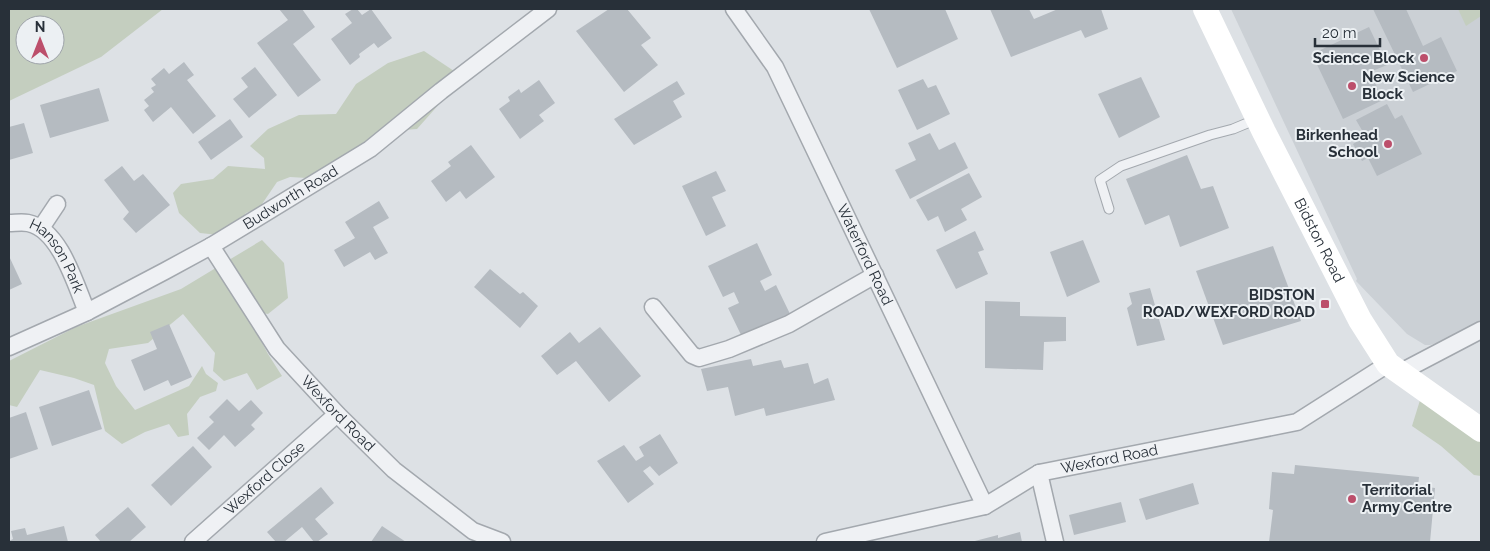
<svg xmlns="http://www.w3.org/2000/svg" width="1490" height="551" font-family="Raleway,sans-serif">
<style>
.built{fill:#cbd0d5}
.green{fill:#c4cebf;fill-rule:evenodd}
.building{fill:#b5bbc1}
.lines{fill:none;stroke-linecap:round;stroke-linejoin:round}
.service-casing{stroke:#a3a8ae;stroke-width:11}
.minor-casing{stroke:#a3a8ae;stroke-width:19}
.service{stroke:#eff1f4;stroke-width:9}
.minor{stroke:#eff1f4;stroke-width:16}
.secondary{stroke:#fff;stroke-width:24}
.poi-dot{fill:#bc4f6b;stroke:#ecf0f3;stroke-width:2}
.labels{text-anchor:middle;stroke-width:4;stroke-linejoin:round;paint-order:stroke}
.poi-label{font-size:15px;font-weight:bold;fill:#283039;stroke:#ecf0f3;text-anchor:end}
.street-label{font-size:15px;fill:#283039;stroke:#ecf0f3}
</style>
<rect width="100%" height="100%" fill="#dde1e5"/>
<!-- built -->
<polygon class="built" points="1231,9 1481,9 1481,320 1440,342 1430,345 1425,345 1407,334 1356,281 1357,279"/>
<!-- green -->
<g class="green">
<path d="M9,9H163L101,57L9,101ZM25,25H55V55H25Z"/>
<polygon points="1458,9 1481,9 1481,16 1466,26"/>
<polygon points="424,51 460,75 449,93 417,129 391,131 323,179 290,177 277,182 260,207 246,213 228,236 200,233 179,213 173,193 181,184 213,179 228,166 265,169 264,158 250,146 268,129 299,115 336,114 356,84 388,63"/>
<polygon points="262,240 284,263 288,298 268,314 257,312 252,324 268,354 282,376 257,390 247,373 224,381 213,371 215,353 183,314 148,343 109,349 105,363 116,386 135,410 189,386 202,366 206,374 218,383 216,391 200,397 187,414 189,435 178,437 169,424 145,432 122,444 105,431 94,385 74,378 40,370 17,407 9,405 9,361 76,327 181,289"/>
<polygon points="1421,397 1481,433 1481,476 1474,475 1441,446 1412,426"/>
</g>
<!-- building -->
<g class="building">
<polygon points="279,9 302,9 315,27 293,44 321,80 298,97 257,43 288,20"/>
<polygon points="353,9 357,9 362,15 371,9 392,38 378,48 374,43 359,54 360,57 350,65 331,39 352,23 345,14"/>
<polygon points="609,9 627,9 651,38 641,45 658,65 624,92 576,31"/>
<polygon points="869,9 945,9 958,39 897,68"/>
<polygon points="990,9 1029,9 1034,19 1058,9 1101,9 1108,29 1085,38 1081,30 1011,57"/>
<polygon points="1373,9 1406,9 1423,46 1441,37 1457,71 1413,92"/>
<polygon points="1369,27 1387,65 1370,72 1383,100 1343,119 1312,54"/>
<polygon points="184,62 194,75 187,80 216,116 193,134 171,107 153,122 144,110 149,106 144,100 154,92 151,88 156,85 151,79 164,68 169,74"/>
<polygon points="255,67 277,95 249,118 233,99 248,87 241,78"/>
<polygon points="1141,77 1160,117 1119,138 1098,94"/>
<polygon points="923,79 928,88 936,85 950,114 917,130 898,90"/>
<polygon points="539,80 555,103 539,115 544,121 520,139 499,109 510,101 508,97 519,89 521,93"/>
<polygon points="677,81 685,94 673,101 682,117 634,145 614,119"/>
<polygon points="99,88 109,121 50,138 40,105"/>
<polygon points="1387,104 1395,119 1402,115 1422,154 1377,176 1368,158 1362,161 1353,144 1358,141 1355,136 1363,132 1356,120"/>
<polygon points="230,119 243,137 211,160 198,142"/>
<polygon points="24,123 33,153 9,160 9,127"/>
<polygon points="930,133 939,150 955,142 968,168 910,199 895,170 916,160 908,143"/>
<polygon points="471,145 495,177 466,199 460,191 446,202 431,181 451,166 448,162"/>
<polygon points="1187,155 1201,189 1213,186 1229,228 1180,247 1169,215 1145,225 1126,179"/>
<polygon points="122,166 134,181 143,174 170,205 136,233 123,219 129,212 104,180"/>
<polygon points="716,171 726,191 712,197 726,226 706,236 682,186"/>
<polygon points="969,173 982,197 961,209 967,220 945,232 938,216 928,221 916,200"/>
<polygon points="379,201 389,218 373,227 388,253 375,260 370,252 344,267 334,250 355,238 345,222"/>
<polygon points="975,231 984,250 978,252 988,274 956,289 936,250"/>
<polygon points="1083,240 1100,282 1067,297 1050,252"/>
<polygon points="757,243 772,275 760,281 765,291 776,285 791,316 743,339 728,308 739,303 734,292 723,297 708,266"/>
<polygon points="1273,246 1301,321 1223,345 1196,271"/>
<polygon points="9,256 22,284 9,290"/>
<polygon points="490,269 520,294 523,292 538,306 520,328 474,287"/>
<polygon points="1150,288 1165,340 1137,346 1127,308 1132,304 1129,293"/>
<polygon points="985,301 1020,302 1020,316 1066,317 1066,341 1044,342 1043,370 985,368"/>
<polygon points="169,324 192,377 171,386 168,380 144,391 131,360 157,349 150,332"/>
<polygon points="600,327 641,376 609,402 576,361 557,375 541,356 570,332 579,343"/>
<polygon points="751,359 753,366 781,360 784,368 808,363 814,384 828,378 835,400 766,416 764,408 735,416 728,387 707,391 701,369"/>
<polygon points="89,390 102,429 52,446 39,407"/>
<polygon points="227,399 239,411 251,400 263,413 251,425 255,429 235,447 224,435 209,450 197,438 214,422 209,417"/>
<polygon points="26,412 38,449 9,459 9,418"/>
<polygon points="660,434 678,463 659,476 650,466 643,471 654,484 628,503 597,461 624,445 636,461 644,456 639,447"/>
<polygon points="193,446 212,467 171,506 151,485"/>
<polygon points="1295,465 1419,477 1418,486 1435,488 1430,542 1269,542 1273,510 1269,509 1272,472 1294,474"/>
<polygon points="1193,483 1199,504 1146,520 1139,499"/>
<polygon points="321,487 334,503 315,519 328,534 317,542 314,542 302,527 284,542 276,542 267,532"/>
<polygon points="1121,502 1126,522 1074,535 1069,515"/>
<polygon points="128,507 146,527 129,542 101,542 95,535"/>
<polygon points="64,526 68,542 9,542 9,541 13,539 11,531 25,528 27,535"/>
<polygon points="382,526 406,542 371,542"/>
<polygon points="1020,532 1022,542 971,542 998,535 998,538"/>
</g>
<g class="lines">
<defs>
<polyline id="service" points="1109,209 1100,180 1121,166 1210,135 1233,129 1257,119"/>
<g id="minor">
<path id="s1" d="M734,9L775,67L985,506"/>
<path id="s2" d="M9,223C15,223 22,222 28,223C60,229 76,286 87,312"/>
<polyline points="41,228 57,204"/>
<path id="s3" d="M211,246L277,349L337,414L394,470L473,531L502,542"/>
<polyline points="653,307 692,355 699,358 729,349 789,324 875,275"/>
<path id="s4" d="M9,347L87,312L165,271L211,246L370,149L441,91L548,9"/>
<polyline points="1399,373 1481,330"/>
<polyline points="1039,473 1055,542"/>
<path id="s5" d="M193,542L337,414"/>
<path id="s6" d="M825,542L985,506L1039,473L1297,422L1388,364"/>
</g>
</defs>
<!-- service casing -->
<use href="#service" class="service-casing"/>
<!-- minor casing -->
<use href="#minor" class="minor-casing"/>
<!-- service -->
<use href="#service" class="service"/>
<!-- minor -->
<use href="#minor" class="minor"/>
<!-- secondary -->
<path class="secondary" id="s7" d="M1205,9L1264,132L1360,320L1388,364L1481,430"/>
</g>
<!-- markers -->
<g class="poi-dot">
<circle cx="1424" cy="58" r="5"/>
<circle cx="1352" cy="86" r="5"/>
<circle cx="1388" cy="144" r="5"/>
<rect x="1320" y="299" width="10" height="10" rx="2.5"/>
<circle cx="1352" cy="499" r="5"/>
</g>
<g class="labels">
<!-- poi labels -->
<g class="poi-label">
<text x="1414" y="63">Science Block</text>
<text x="1362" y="82" text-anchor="start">New Science<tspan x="1362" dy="17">Block</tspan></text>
<text x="1378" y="140">Birkenhead<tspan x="1378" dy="17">School</tspan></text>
<text x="1315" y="300">BIDSTON<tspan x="1315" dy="17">ROAD/WEXFORD ROAD</tspan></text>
<text x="1362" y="495" text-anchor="start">Territorial<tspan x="1362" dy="17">Army Centre</tspan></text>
</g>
<!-- street labels -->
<g class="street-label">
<text dy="5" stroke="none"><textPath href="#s4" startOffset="319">Budworth Road</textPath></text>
<text dy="5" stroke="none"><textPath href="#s7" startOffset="258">Bidston Road</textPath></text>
<text dy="5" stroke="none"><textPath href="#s1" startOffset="279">Waterford Road</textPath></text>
<text dy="5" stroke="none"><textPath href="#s2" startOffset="65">Hanson Park</textPath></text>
<text dy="5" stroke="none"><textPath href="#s3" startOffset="211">Wexford Road</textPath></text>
<text dy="5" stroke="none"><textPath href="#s6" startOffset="299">Wexford Road</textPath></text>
<text dy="5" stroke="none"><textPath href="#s5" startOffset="96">Wexford Close</textPath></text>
</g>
</g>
<!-- border -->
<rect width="1490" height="551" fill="none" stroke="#283039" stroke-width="20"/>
<!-- north arrow -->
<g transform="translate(40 40)"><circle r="24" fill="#ecf0f3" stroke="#9ea3a9"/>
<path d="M0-4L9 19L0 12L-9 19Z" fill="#bc4f6b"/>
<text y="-8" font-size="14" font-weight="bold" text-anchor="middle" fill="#283039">N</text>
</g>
<!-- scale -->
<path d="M1315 38v8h65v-8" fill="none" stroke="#283039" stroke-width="2.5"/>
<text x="1322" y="38" font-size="15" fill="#283039" stroke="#ecf0f3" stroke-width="4" paint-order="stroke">20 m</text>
</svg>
